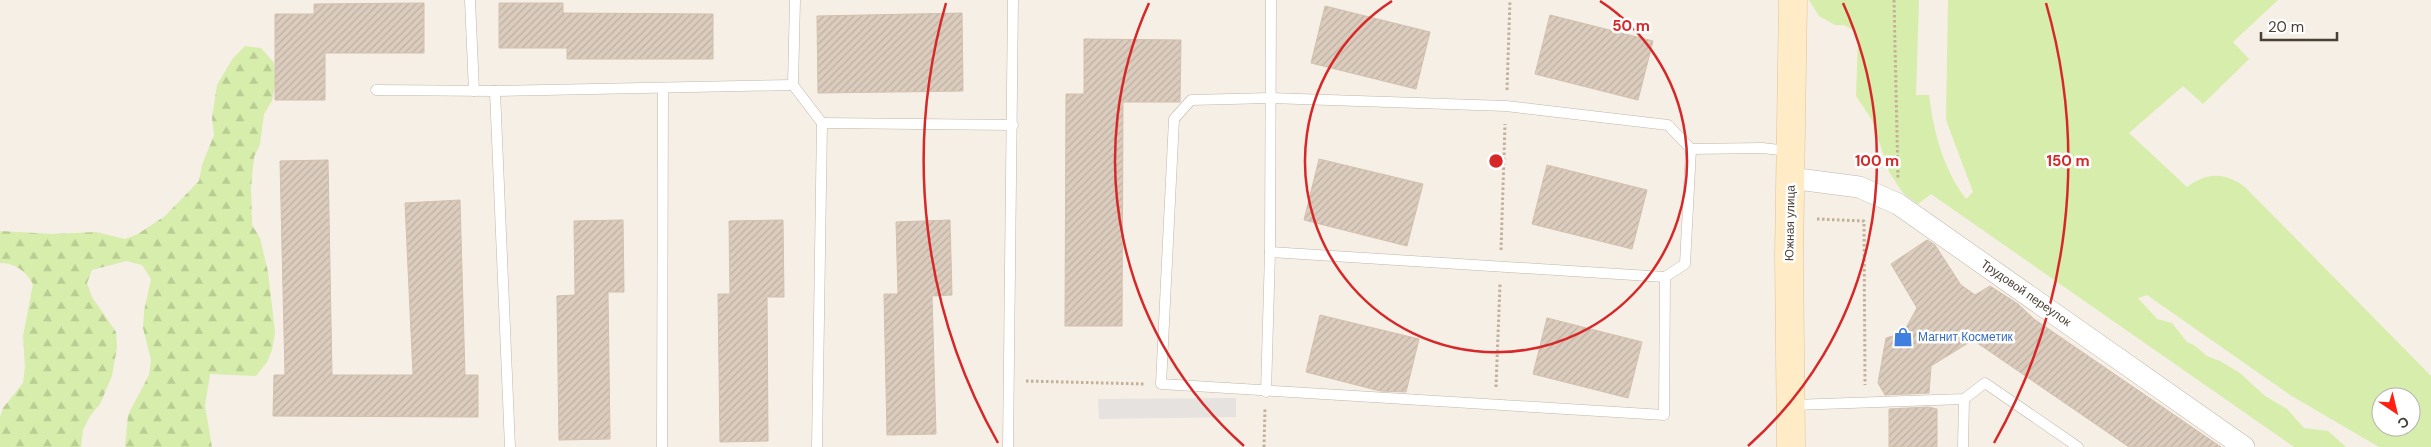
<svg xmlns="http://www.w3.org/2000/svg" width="2431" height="447" font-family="'DM Sans',sans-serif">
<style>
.green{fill:#d6edab;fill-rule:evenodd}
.forest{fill:url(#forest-firs)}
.parking{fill:#e5e2df}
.building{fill:url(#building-hatch);stroke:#d3c0ad}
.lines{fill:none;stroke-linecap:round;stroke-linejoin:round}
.lane-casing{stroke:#c1b6a8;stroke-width:11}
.street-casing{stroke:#c1b6a8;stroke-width:22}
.secondary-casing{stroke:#ddc293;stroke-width:29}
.path{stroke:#c4b098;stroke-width:3;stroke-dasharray:2.5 2.5;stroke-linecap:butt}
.lane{stroke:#fff;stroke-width:10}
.street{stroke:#fff;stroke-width:21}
.secondary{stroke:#ffecc6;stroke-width:28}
.ring{fill:none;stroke:#d62828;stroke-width:2.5}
.labels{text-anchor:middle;stroke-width:5;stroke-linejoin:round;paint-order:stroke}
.street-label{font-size:12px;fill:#483f35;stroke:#fff}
.shop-label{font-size:12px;fill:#366cbe;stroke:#fff;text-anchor:start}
.centre{fill:#d62828;stroke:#fff;stroke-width:2.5}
.ring-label{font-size:15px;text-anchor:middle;font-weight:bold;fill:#d62828;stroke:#fff;stroke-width:5;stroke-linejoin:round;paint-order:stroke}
</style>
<defs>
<pattern id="forest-firs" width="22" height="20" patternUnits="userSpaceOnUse" patternTransform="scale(1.25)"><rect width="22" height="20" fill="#d6edab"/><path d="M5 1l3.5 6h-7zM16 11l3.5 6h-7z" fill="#b9cc94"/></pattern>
<pattern id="building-hatch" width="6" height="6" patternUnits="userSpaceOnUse" patternTransform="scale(1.25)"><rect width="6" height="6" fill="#dbccbd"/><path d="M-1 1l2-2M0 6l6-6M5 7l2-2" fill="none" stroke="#bdb0a3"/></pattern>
</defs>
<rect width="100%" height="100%" fill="#f5efe6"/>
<!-- green -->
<path class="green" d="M1809,0H1919L1916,95H1929C1934,134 1943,168 1966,199L1973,192L1946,120L1948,0H2278L2233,42L2249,59L2203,104L2183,86L2129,133L2187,187C2207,172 2225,172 2245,187L2431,376V447H2379L2290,395L2147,295L2138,298L2157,319L2172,323L2187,342L2194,345L2207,356L2220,361L2240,373L2265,396L2287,409L2304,428L2328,431L2346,447H2294L1931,194L1918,204L1903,193L1889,172L1872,120L1856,96L1858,40L1853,30L1844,25H1835L1819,16ZM2381,397H2411V427H2381Z"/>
<!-- forest -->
<path class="forest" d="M245,46L261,48L274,63L275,85L272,101L264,114L260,144L254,157L251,188L252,225L260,238L268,272L275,332L272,350L267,362L256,376L210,374L205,406L212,447H125L128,415L149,375L151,360L143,328L144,311L151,279L142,265L126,261L92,270L87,283L92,297L116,332L117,347L112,376L100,404L90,416L83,430L81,447H0V417L3,408L23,383L25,367L23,336L33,284C25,271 16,263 0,263V231L53,234L96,232L125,239L138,234L165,216L199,181L202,165L214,135L212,118L217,85L233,58Z"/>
<!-- parking -->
<polygon class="parking" points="1236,398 1236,417 1099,419 1098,399"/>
<!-- building -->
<g class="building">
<polygon points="424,3 424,53 325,53 325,100 275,100 275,14 314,14 314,4"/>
<polygon points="499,3 563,3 563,13 713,14 713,59 567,59 567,48 499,48"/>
<polygon points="1325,6 1430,32 1416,89 1311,63"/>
<polygon points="962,13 963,91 818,93 817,16"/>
<polygon points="1550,15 1653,41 1638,100 1535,74"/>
<polygon points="1084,39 1181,40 1180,102 1123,102 1122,326 1065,326 1066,94 1084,94"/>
<polygon points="1319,159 1423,184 1407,246 1304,220"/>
<polygon points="328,160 332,375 413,375 405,203 460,200 465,375 478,375 478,417 273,416 274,375 285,375 280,161"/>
<polygon points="1547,165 1647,190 1632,249 1532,224"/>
<polygon points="623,220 624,292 608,292 610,439 559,440 557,296 575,295 574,221"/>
<polygon points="783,220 784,297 767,297 768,441 720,442 718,294 730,294 729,221"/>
<polygon points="950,220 952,295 932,296 936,434 887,435 884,294 898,294 896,222"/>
<polygon points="1927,240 1935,245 1961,285 1975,295 1990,286 2018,304 2034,319 2221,447 2129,447 1973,340 1931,366 1929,393 1885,395 1878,383 1886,338 1903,333 1917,308 1891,264"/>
<polygon points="1320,315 1419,339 1406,392 1380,391 1306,372"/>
<polygon points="1547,318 1642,342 1628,398 1533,374"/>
<polygon points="1928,407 1937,409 1937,447 1889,447 1889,409"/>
</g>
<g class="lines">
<defs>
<g id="lane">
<polyline points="470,0 474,91"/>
<polyline points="795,0 793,85 822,123 817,447"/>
<polyline points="376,90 495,91 793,85"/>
<polyline points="495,91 510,447"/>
<polyline points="822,123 1013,125"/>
<polyline points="1691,149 1668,125 1506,106 1270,98 1191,100 1174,119 1161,384 1664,415 1665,277 1685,264 1691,149 1762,148 1790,151"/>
<polyline points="1270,252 1665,277"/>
<polyline points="1266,392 1270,252 1271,0"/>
<polyline points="1793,405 1964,399 1985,383 2078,447"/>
<polyline points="662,447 663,88"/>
<polyline points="1008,447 1013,0"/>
<polyline points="1963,447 1964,399"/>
</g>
<polyline id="street" points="1790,178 1859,187 1898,204 2244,447"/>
<polyline id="secondary" points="1791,447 1789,255 1793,0"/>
</defs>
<!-- lane casing -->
<use href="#lane" class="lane-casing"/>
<!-- street casing -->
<use href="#street" class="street-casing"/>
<!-- secondary casing -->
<use href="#secondary" class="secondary-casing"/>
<!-- path -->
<g class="path">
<polyline points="1894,0 1898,179"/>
<polyline points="1507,90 1510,0"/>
<polyline points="1817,219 1864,221 1865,385"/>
<polyline points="1501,250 1505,124"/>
<polyline points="1026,381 1145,384"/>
<polyline points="1496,387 1500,284"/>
<polyline points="1264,447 1265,408"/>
</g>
<!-- lane -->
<use href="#lane" class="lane"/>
<!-- street -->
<use href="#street" class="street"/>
<!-- secondary -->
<use href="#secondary" class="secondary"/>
</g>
<!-- distance rings -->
<g class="ring">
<path d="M1600 1A191 191 0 1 1 1392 1"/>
<path d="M1244 446A381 381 0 0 1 1149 3M1843 3A381 381 0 0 1 1748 446"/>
<path d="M998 443A572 572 0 0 1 946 3M2046 3A572 572 0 0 1 1994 443"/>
</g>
<!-- icons -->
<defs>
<symbol id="shop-bare" viewBox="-9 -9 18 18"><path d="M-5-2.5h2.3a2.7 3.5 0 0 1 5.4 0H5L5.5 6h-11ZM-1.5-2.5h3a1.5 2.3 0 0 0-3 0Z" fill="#3f7fe0" stroke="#fff" stroke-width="2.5" paint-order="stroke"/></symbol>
</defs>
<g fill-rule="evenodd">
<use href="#shop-bare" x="1889" y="323" width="28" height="28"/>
</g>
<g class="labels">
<!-- street labels -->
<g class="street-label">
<text transform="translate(1790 223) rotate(-89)" y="4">Южная улица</text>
<text transform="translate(2026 293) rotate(35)" y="4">Трудовой переулок</text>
</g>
<!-- shop labels -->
<g class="shop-label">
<text x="1918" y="341">Магнит Косметик</text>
</g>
</g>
<circle cx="1496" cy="161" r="8" class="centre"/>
<g class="ring-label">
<text x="1631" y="31">50 m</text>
<text x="1877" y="166">100 m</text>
<text x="2068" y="166">150 m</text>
</g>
<!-- north arrow -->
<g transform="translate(2396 412) rotate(145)"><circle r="24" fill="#ffffff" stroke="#b6b2ae"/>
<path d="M0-4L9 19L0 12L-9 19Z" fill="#ff1f13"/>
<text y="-8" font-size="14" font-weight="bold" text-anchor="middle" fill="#483f35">С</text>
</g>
<!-- scale -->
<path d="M2261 32v8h76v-8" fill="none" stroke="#483f35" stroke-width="2.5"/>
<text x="2268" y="32" font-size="15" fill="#483f35" stroke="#ffffff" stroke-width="4" paint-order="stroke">20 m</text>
</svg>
